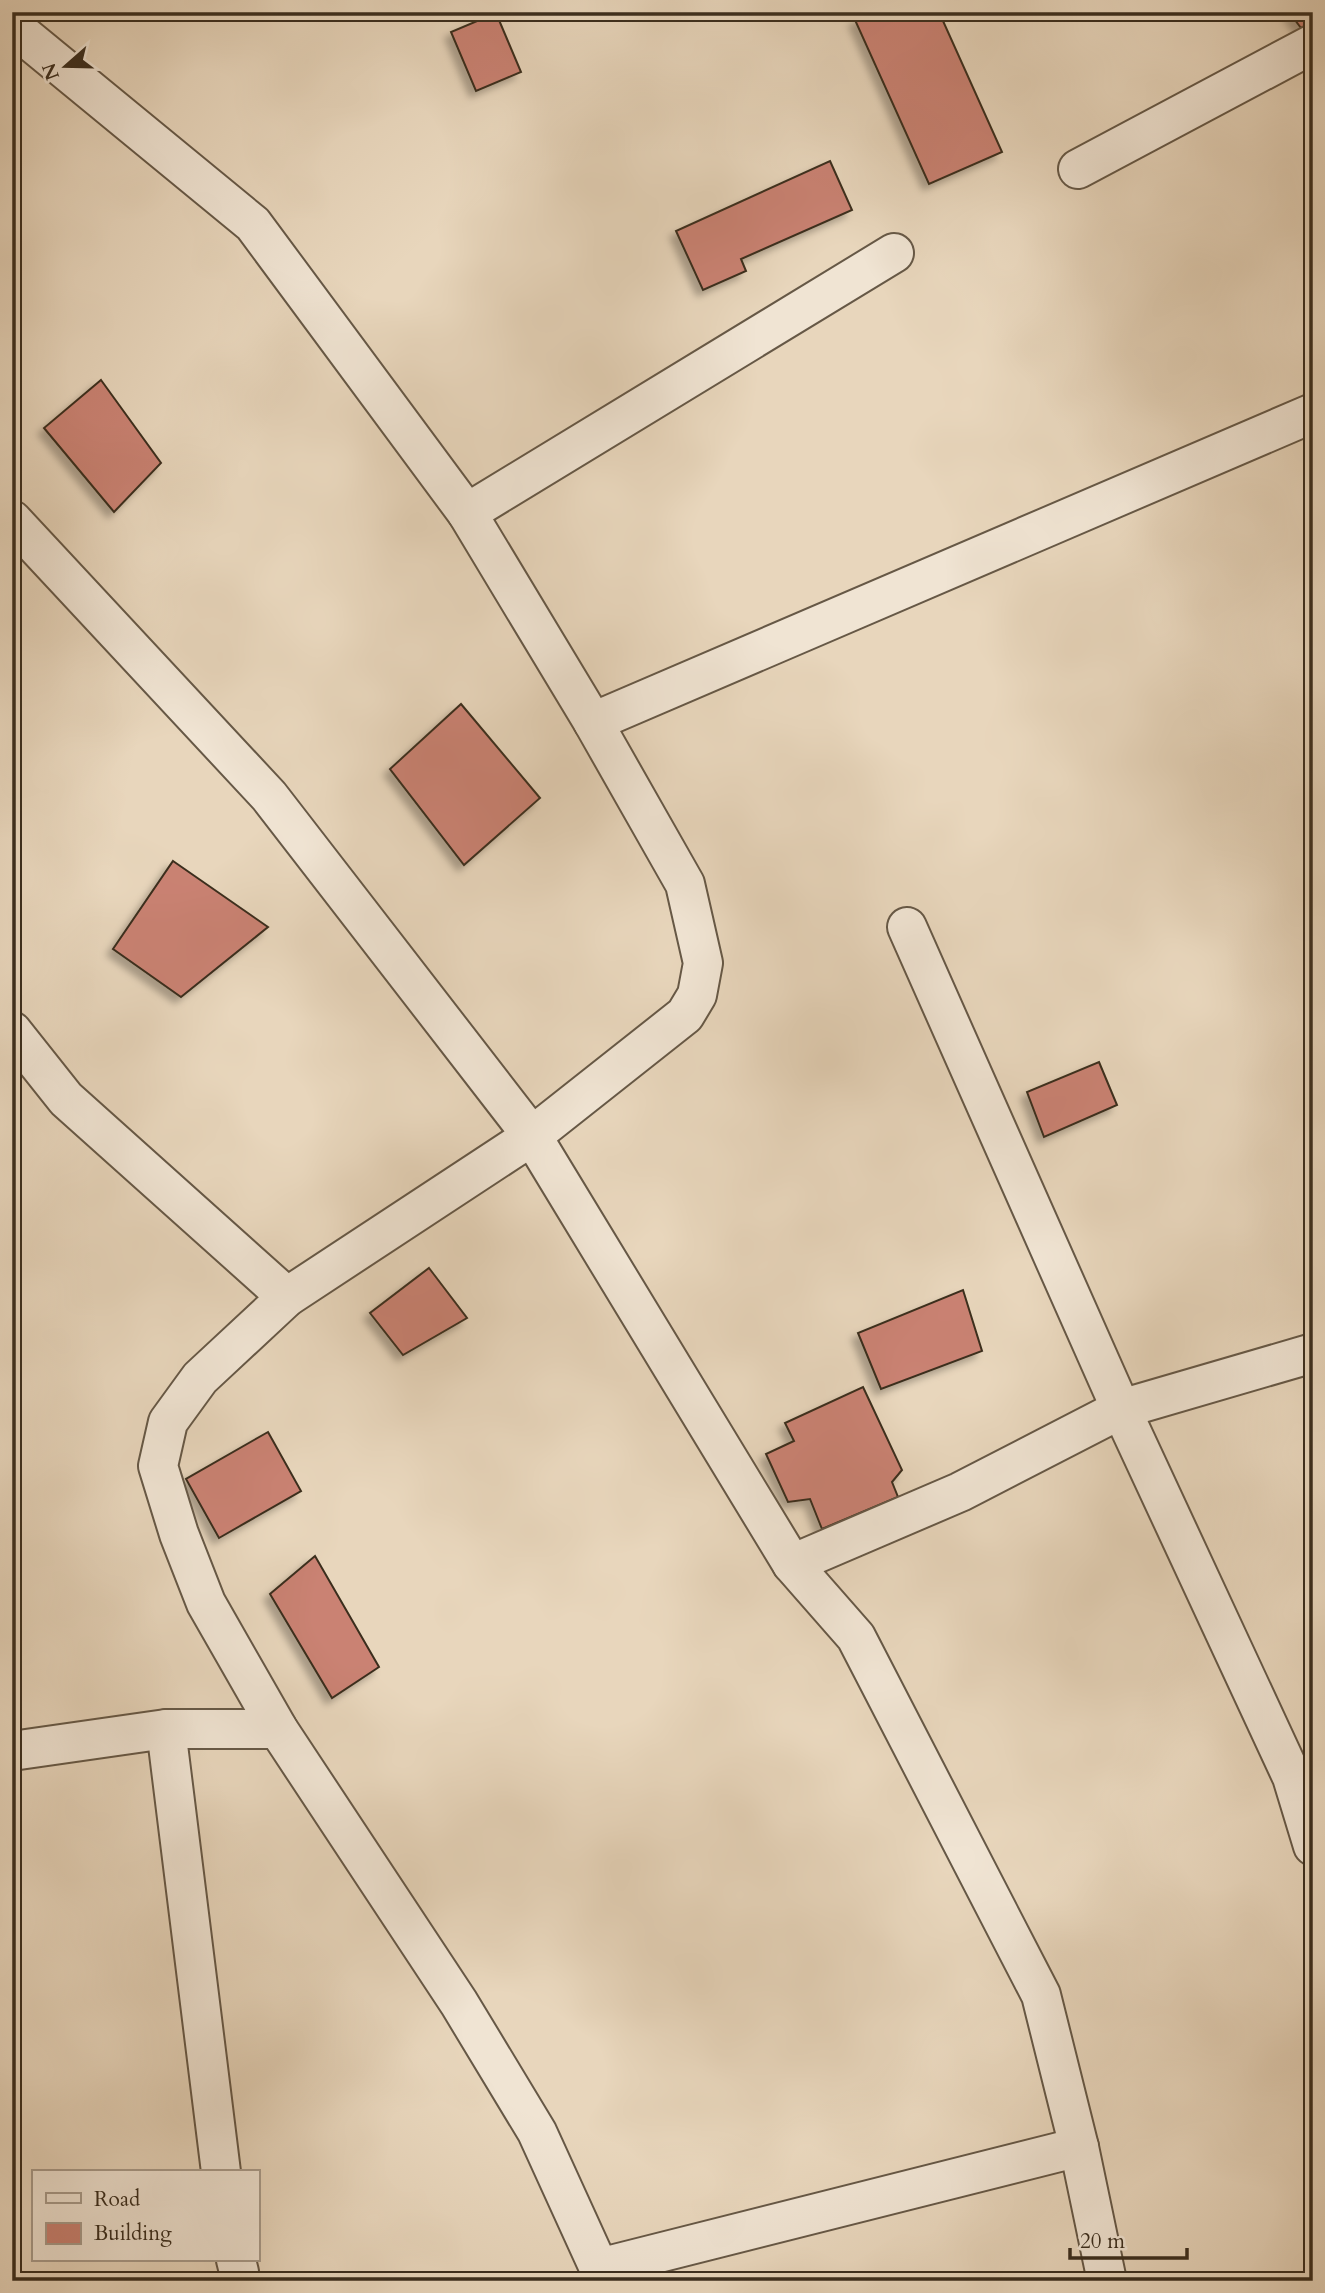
<svg xmlns="http://www.w3.org/2000/svg" width="1325" height="2293" font-family="Cardo,serif">
<style>
.building{fill:#ca8273;stroke:#3b2e1e;stroke-width:2;filter:url(#shadow)}
.lines{fill:none;stroke-linecap:round;stroke-linejoin:round}
.minor-casing{stroke:#665846;stroke-width:42}
.minor{stroke:#f0e4d3;stroke-width:38}
</style>
<defs>
<filter id="shadow"><feDropShadow dx="-6" dy="6" stdDeviation="3.5" flood-color="#0004"/></filter>
</defs>
<rect width="100%" height="100%" fill="#e8d6bc"/>
<filter id="stains"><feTurbulence type="fractalNoise" baseFrequency=".00286" numOctaves="4"/><feColorMatrix values="0 0 0 0 .2 0 0 0 0 .09 0 0 0 0 .02 0 0 0 .5 -.17"/></filter>
<radialGradient id="worn" r=".72"><stop offset=".6" stop-color="#630" stop-opacity="0"/><stop offset="1" stop-color="#630" stop-opacity=".3"/></radialGradient>
<!-- building -->
<g class="building">
<polygon points="872,12 939,12 1002,152 929,184 855,20"/>
<polygon points="1289,12 1313,12 1313,22 1301,28"/>
<polygon points="496,13 521,72 476,91 451,32"/>
<polygon points="830,161 852,210 741,259 746,271 703,290 676,231"/>
<polygon points="101,380 161,463 114,512 44,428"/>
<polygon points="461,704 540,798 464,865 390,769"/>
<polygon points="173,861 268,927 181,997 113,949"/>
<polygon points="1099,1062 1117,1105 1044,1137 1027,1092"/>
<polygon points="429,1268 467,1318 403,1355 370,1313"/>
<polygon points="963,1290 982,1351 881,1389 858,1333"/>
<polygon points="863,1387 902,1470 892,1482 898,1497 822,1529 810,1499 788,1502 766,1454 794,1441 785,1423"/>
<polygon points="268,1432 301,1491 219,1538 186,1479"/>
<polygon points="315,1556 379,1667 332,1698 270,1594"/>
</g>
<g class="lines">
<defs>
<g id="minor">
<polyline points="12,26 253,224 467,513 593,722 685,884 703,963 697,995 685,1015 532,1136 287,1297 200,1378 168,1422 158,1466 179,1534 206,1603 278,1729 459,2003 537,2132 599,2268 602,2281"/>
<polyline points="1078,169 1313,44"/>
<polyline points="467,513 894,253"/>
<polyline points="12,520 269,796 532,1136 792,1564 856,1637 1041,1995 1079,2147 1107,2281"/>
<polyline points="593,722 1313,413"/>
<polyline points="907,927 1121,1409 1292,1777 1313,1846"/>
<polyline points="12,1031 66,1099 287,1297"/>
<polyline points="792,1564 960,1492 1121,1409 1313,1353"/>
<polyline points="166,1729 221,2172"/>
<polyline points="12,1751 166,1729 278,1729"/>
<polyline points="236,2260 239,2272"/>
<polyline points="599,2268 1079,2147"/>
</g>
</defs>
<!-- minor casing -->
<use href="#minor" class="minor-casing"/>
<!-- minor -->
<use href="#minor" class="minor"/>
</g>
<!-- margin -->
<rect width="1325" height="2293" fill="none" stroke="#e8d6bc" stroke-width="42"/>
<rect x="14" y="14" width="1297" height="2265" fill="none" stroke="#3b2e1e" stroke-width="3.5"/>
<rect x="21" y="21" width="1283" height="2251" fill="none" stroke="#3b2e1e" stroke-width="2"/>
<!-- legend -->
<rect x="32" y="2170" width="228" height="91" fill="#f0e4d3" stroke="#a89b8b" stroke-width="2"/>
<rect x="46" y="2193" width="35" height="10" fill="#f0e4d3" stroke="#a89b8b" stroke-width="2"/>
<text x="94" y="2206" font-size="21" fill="#3b2e1e">Road</text>
<rect x="46" y="2223" width="35" height="21" fill="#ca8273" stroke="#a89b8b" stroke-width="2"/>
<text x="94" y="2240" font-size="21" fill="#3b2e1e">Building</text>
<!-- north arrow -->
<g transform="translate(66 66) rotate(250)" stroke="#f0e4d3" stroke-width="5" paint-order="stroke">
<path d="M0-5L12 26L0 18L-12 26Z" fill="#3b2e1e"/>
<text y="-10" font-size="19" font-weight="bold" text-anchor="middle" fill="#3b2e1e">N</text>
</g>
<!-- scale -->
<path d="M1070 2248v10h117v-10" fill="none" stroke="#3b2e1e" stroke-width="3.5"/>
<text x="1080" y="2248" font-size="21" fill="#3b2e1e" stroke="#f0e4d3" stroke-width="5" paint-order="stroke">20 m</text>
<rect width="100%" height="100%" filter="url(#stains)"/>
<rect width="100%" height="100%" fill="url(#worn)"/>
</svg>
